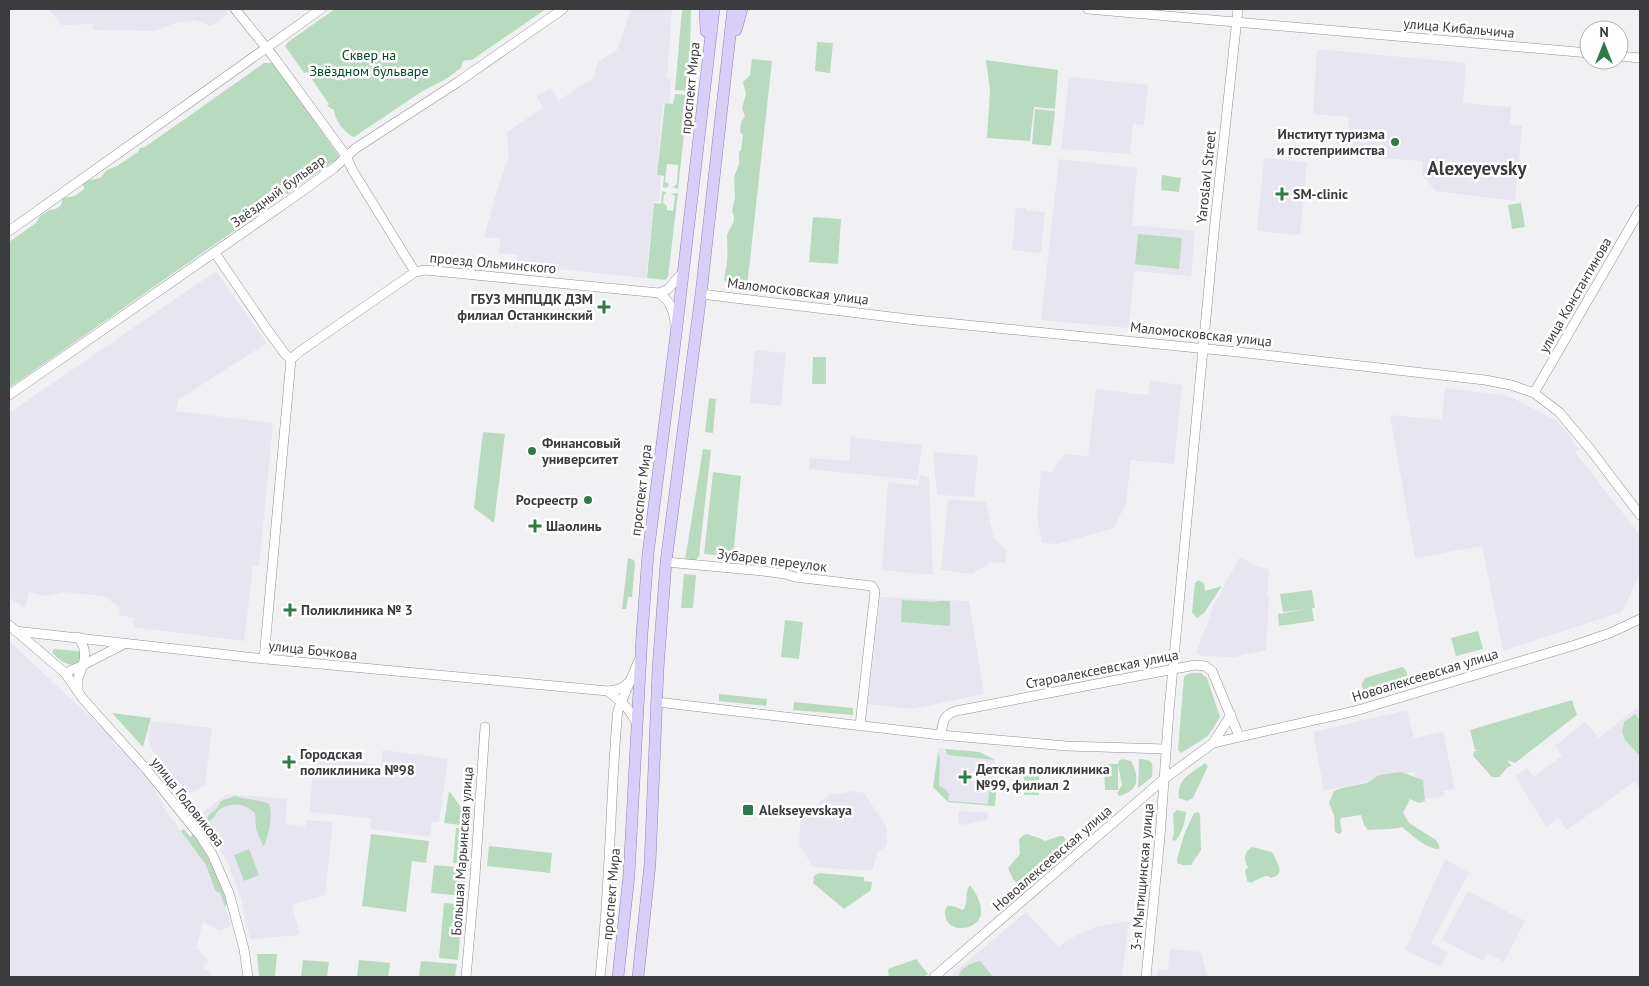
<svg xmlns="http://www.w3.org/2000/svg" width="1649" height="986" font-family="'PT Sans',sans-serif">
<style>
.built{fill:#e7e5f0}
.green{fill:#b8dbc0}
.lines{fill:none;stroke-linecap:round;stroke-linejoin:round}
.minor-casing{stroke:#919093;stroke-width:10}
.major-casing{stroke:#9184b5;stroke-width:12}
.minor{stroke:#fff;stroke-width:9}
.major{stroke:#d9cdf9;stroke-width:11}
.poi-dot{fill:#2e7b4a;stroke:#fff;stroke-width:2}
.labels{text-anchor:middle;stroke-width:5;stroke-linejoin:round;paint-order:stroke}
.street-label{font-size:14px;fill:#3c3b3d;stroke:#fff}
.park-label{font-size:14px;fill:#024a24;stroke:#fff}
.poi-label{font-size:14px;font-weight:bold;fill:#3c3b3d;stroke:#fff;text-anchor:start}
.district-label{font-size:19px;font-weight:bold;fill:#3c3b3d;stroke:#fff}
</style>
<rect width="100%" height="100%" fill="#f1f1f4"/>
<!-- built -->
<g class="built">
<polygon points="49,9 224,9 228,14 211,26 195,20 172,24 155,31 93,30 93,24 61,25"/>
<polygon points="631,9 672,9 667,78 671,79 669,103 663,103 657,175 661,176 659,201 654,201 646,278 516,265 517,255 499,253 500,239 484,237 498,187 509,157 507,132 543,108 537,96 550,88 559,100 593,78 598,62 617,50"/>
<polygon points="1317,49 1466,63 1463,103 1511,107 1510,125 1522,126 1515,201 1436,191 1422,175 1423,161 1347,156 1349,117 1313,114"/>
<polygon points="1069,77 1148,85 1144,125 1133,124 1130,154 1061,149"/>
<polygon points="1264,158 1307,162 1300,235 1257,231"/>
<polygon points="1059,159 1137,168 1132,225 1195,231 1191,276 1134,271 1129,328 1041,320"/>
<polygon points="1016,208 1026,208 1027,211 1045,212 1041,253 1012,250"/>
<polygon points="216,271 267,343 178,400 176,411 273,423 259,566 253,566 244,641 133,627 134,618 119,615 120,608 104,596 63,592 45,596 29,592 25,608 9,598 9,413"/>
<polygon points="755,350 786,353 781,406 750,403"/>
<polygon points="1150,381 1182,385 1174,464 1131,460 1126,503 1114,528 1058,544 1042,543 1037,518 1041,471 1052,472 1064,454 1088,456 1096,389 1148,395"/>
<polygon points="1445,388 1502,395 1515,399 1557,421 1564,429 1579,449 1575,452 1640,535 1640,573 1622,612 1503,651 1482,546 1415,558 1390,415 1442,420"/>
<polygon points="855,434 854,438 922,445 917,480 809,469 810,458 849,461 851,438"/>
<polygon points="933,452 978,456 974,497 937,495"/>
<polygon points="920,475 929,477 933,575 882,570 888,482 918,486"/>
<polygon points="948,499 986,502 994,538 1006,550 1005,563 991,562 972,574 941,570"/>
<polygon points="1240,557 1256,566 1268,569 1269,571 1267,597 1269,598 1266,650 1234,657 1204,656 1196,654 1214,604"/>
<polygon points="880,597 969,601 984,694 913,709 868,704"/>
<polygon points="9,641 114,739 113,743 120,750 125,750 149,779 167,812 206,865 215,890 220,893 232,925 221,931 203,922 196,948 208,961 203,965 205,970 208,969 212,977 9,977"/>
<polygon points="1635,709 1640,709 1640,788 1634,782 1567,830 1558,818 1546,827 1515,776 1527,768 1534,777 1562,756 1555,746 1585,722 1599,738"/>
<polygon points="1407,710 1414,738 1443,732 1455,789 1443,791 1444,796 1421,800 1414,772 1324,791 1313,732"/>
<polygon points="151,721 212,728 205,785 189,794 153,752 148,739"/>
<polygon points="938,748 979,752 994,759 997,767 995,806 948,802 933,787"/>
<polygon points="383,750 448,759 439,822 432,822 430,837 370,829 371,818 309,812 315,757 381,765"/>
<polygon points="852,791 864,793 887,828 887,845 877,853 872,871 813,867 799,844 801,817 830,794 837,794"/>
<polygon points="227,794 287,799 285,824 305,827 306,820 333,822 325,895 292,905 300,935 250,939 241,899 227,861 199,815"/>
<polygon points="959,811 988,813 987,820 963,825 958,823"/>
<polygon points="1445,859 1469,873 1431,943 1448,953 1441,967 1405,950"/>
<polygon points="1468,891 1525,921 1504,962 1487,953 1483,961 1442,940"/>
<polygon points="1026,912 1059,947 1067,940 1095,927 1129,921 1122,977 949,977"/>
<polygon points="1170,949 1201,952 1207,977 1157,977 1158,969 1168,970"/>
</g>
<!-- green -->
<g class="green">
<path d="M335,9H546L472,60H467L463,61L461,68L446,79L421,92L354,137C346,135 334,119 334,110L327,106L329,104L307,72L304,73L285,46L288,42Z"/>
<polygon points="682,9 691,9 690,50 692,55 688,91 675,90"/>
<polygon points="817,42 833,43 830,73 815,71"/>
<path d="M752,59L772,61L747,287L726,286V282L724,280C724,273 727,267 727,260C728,252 727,244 727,236C729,226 738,223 732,211L735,197L734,177L739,164V152L741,150L743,135L740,132L741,122L745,116L742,108L746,94L743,82L750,75Z"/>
<polygon points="986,60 1058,70 1055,109 1034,107 1030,141 987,138 990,90"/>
<polygon points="264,63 272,63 280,72 339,156 334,161 9,388 9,242 36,223 40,216 49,210 56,209 61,205 63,198 75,196 84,189 83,184 86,181 100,178 107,170 117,166 138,152 140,148 145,147"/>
<polygon points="675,94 688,95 687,104 684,104 683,113 685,125 678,189 673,187 677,184 678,165 667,164 665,182 669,184 667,188 663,187 664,176 657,175 665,103 673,104"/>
<polygon points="1035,109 1055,111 1051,146 1032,144"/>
<polygon points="1162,175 1181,178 1179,192 1161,190"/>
<polygon points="662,191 667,193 664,195 663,203 667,206 667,210 673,211 675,196 671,194 678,193 668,277 665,280 647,278 654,203 661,204"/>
<polygon points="1521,203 1525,227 1512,229 1508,205"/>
<polygon points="813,217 841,219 838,264 809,262"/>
<polygon points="1138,234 1182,238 1179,269 1135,264"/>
<polygon points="813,357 826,357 826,384 812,384"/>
<polygon points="709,398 716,399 713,433 705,432"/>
<polygon points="483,432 505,434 494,523 474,508"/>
<polygon points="703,449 711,450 699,556 696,560 685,560"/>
<polygon points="713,472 741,476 733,557 704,554"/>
<polygon points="628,558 634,560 635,564 632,597 628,597 626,609 622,609"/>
<polygon points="684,574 696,575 693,608 681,608"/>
<polygon points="1198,580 1204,583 1205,591 1222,586 1204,613 1197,618 1192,612 1195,583"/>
<polygon points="1312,590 1315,608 1312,608 1314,621 1279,626 1278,614 1307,609 1283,612 1280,594"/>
<polygon points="902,600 937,602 937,601 950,601 950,626 901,622"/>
<polygon points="785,620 803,622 799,659 781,657"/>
<polygon points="1478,631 1483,649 1456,656 1451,638"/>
<path d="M54,649L78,651L80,653V662C69,669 59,660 52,652Z"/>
<path d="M1402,667C1407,669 1408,676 1407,681C1399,683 1371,694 1365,691C1362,689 1362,686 1362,683L1365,678Z"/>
<polygon points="1191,673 1201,673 1207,678 1220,717 1208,736 1181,753 1178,750 1184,677 1186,675"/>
<polygon points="719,694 767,699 766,706 719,701"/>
<polygon points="1572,700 1577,715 1515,763 1507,760 1512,766 1508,767 1499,777 1492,777 1473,756 1474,751 1479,751 1475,750 1470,730"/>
<polygon points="794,702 853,708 853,715 793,710"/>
<polygon points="112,713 151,718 143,747"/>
<polygon points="1635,714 1640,720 1640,754 1638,754 1625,740 1622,732 1624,722"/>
<polygon points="945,749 979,752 995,760 948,755"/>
<polygon points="938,753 940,758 939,786 945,789 949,794 948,801 988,804 989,791 996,792 995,806 948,802 933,787"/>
<path d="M1122,759L1131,761C1140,777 1139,791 1119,796L1117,793L1122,785L1118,765V790H1105L1104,764H1118L1119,761Z"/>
<path d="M1139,759C1154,760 1153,763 1152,777L1138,788Z"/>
<path d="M1205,763L1208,766L1193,798L1187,801L1179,798C1177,778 1191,774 1205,763Z"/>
<rect x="1024" y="772" width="15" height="23"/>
<path d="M1401,772L1423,780L1425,801L1419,803L1410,799L1403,813L1409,823L1436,840L1439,845V849C1428,850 1410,834 1402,827C1392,830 1379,829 1368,830L1364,825L1361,815L1341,818L1340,821L1342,831L1340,834L1335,832L1334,815L1329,803L1334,791L1342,788L1367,783L1379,775Z"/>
<polygon points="449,791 469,818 468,826 444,823"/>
<path d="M235,796C246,800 258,799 269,804C273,816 269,831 265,844L263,846L256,829L255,813C245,803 229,801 218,811C214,816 214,819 207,822L208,816L216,809L221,801Z"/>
<path d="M1177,810L1186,812C1185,822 1182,834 1175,841L1172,839L1174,834L1173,814Z"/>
<polygon points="1194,813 1198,812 1200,814 1201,850 1191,865 1183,865 1177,863 1177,859 1184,835"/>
<polygon points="456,828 470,829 467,864 453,863"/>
<polygon points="184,829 190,837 193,834 211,861 228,903 225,907 220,893 215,890 206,865 181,831"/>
<polygon points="371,834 429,841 426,863 412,861 406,912 362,906"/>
<path d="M1027,834L1039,838L1045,841L1060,836H1063L1067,841C1060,853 1048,858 1037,867C1028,873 1031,882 1017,884L1013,879L1008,868L1020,854L1019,839L1024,835Z"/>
<polygon points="489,846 552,853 550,873 487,866"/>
<path d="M1252,847L1272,852C1275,859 1286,873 1274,877C1268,879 1272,876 1266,876C1261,877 1255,881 1251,883L1247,881L1245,871L1248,867C1243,860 1244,852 1252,847Z"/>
<polygon points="249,849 259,875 244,881 234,855"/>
<polygon points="434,865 466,868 464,896 431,893"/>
<polygon points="819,873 864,877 864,881 872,882 871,890 844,909 813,883 814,876"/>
<path d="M970,885C975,892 981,901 981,910C983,931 945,936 945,913C945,900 957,908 963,910C969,902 964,892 970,885Z"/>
<polygon points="444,903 463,905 458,960 439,958"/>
<polygon points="257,954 277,954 275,977 259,977"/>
<polygon points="916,959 928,974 923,977 889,977 888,969"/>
<polygon points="303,960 329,962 327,977 301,977"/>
<polygon points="359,960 390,963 388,977 357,977"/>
<polygon points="421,961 457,964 455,977 419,977"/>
<path d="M980,961L993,977H958C962,967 970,963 980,961Z"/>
</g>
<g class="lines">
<defs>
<g id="minor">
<polyline points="235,9 273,56 344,153 353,171 415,272"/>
<polyline points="1088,9 1589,53"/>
<polyline points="1619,56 1640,58"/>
<polyline points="9,231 321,9"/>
<polyline points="215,253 266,328 285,354 291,359"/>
<polyline points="659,293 668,289 683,272"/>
<polyline points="701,294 916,320 1238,352 1485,380 1511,385 1534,393 1559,412 1590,449 1640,515"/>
<polyline points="1534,393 1640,210"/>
<polyline points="9,395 294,197 334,168 356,148 458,82 563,9"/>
<polyline points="666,562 763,571 785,574 795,577 872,586 875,591 860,725"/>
<polyline points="9,625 65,673 83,699 147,770 201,837 212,854 229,893 244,949 248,977"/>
<path d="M15,631L256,658L608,691C617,690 623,689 629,682"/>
<path d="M264,659L291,359L299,352L415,272L425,270L659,293C670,301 673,309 675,322"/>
<path d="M65,673L83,665C86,653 85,647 78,637"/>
<polyline points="78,690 78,678 83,665 126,643"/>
<path d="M608,691C621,702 631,709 637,725"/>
<polyline points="657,702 941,735 1066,746 1166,749"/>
<path d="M941,735C943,722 943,715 956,711L1195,665L1205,666L1212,671L1239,736"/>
<polyline points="1213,743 1231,715"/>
<polyline points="466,977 475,876 485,727"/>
<path d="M600,977C610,891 610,805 617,719L618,710L639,660"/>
<polyline points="934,977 1164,779 1213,743 1355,711 1575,645 1610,633 1640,619"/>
<polyline points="1146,977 1160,837 1169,710 1215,222 1238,9"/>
</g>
<g id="major">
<polyline points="705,9 706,31"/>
<polyline points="736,30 742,9"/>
<polyline points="618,977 629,875 642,634 648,554 676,334 714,9"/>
<polyline points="638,977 650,864 658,669 666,562 701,294 733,9"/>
</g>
</defs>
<!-- minor casing -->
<use href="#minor" class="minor-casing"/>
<!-- major casing -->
<use href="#major" class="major-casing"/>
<!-- minor -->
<use href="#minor" class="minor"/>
<!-- major -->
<use href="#major" class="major"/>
</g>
<!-- markers -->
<g class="poi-dot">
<circle cx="1395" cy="142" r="5"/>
<path d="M1279.5 186.5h5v5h5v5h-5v5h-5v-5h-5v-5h5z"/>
<path d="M601.5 299.5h5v5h5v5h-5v5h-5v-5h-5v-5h5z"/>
<circle cx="532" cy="451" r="5"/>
<circle cx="588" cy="500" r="5"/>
<path d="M532.5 518.5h5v5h5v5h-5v5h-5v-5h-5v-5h5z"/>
<path d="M287.5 602.5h5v5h5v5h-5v5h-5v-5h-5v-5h5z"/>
<path d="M286.5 754.5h5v5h5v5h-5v5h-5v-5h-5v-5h5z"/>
<path d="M962.5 769.5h5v5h5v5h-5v5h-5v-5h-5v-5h5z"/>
<rect x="742" y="804" width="12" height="12" rx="2.5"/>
</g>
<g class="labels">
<!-- street labels -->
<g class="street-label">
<text transform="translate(1459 28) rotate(5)" y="5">улица Кибальчича</text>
<text transform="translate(690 88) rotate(-84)" y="5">проспект Мира</text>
<text transform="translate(1206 177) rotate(-84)" y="5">Yaroslavl Street</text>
<text transform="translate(278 191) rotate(-36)" y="5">Звёздный бульвар</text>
<text transform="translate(493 263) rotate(5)" y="5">проезд Ольминского</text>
<text transform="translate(798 291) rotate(7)" y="5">Маломосковская улица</text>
<text transform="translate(1575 295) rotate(-60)" y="5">улица Константинова</text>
<text transform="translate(1201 334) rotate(6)" y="5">Маломосковская улица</text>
<text transform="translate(641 490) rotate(-83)" y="5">проспект Мира</text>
<text transform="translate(772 560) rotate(7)" y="5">Зубарев переулок</text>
<text transform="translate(313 650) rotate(6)" y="5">улица Бочкова</text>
<text transform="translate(1102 669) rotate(-11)" y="5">Староалексеевская улица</text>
<text transform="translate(1425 675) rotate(-17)" y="5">Новоалексеевская улица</text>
<text transform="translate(188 802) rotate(52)" y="5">улица Годовикова</text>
<text transform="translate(462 851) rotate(-86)" y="5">Большая Марьинская улица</text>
<text transform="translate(1052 858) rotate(-41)" y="5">Новоалексеевская улица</text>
<text transform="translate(1142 877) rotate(-85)" y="5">3-я Мытищинская улица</text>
<text transform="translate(611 894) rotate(-85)" y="5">проспект Мира</text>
</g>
<!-- park labels -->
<g class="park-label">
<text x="369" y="60">Сквер на<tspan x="369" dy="16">Звёздном бульваре</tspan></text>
</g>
<!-- poi labels -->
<g class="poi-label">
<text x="1385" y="139" text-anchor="end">Институт туризма<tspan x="1385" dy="16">и гостеприимства</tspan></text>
<text x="1293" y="199">SM-clinic</text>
<text x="593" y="304" text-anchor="end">ГБУЗ МНПЦДК ДЗМ<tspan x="593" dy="16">филиал Останкинский</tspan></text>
<text x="542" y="448">Финансовый<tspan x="542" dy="16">университет</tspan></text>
<text x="578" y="505" text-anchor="end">Росреестр</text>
<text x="546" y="531">Шаолинь</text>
<text x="301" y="615">Поликлиника № 3</text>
<text x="300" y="759">Городская<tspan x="300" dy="16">поликлиника №98</tspan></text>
<text x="976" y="774">Детская поликлиника<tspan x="976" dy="16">№99, филиал 2</tspan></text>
<text x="759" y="815">Alekseyevskaya</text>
</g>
<!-- district labels -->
<g class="district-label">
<text x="1477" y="175">Alexeyevsky</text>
</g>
</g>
<!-- border -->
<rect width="1649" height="986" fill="none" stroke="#3c3b3d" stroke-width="20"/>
<!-- north arrow -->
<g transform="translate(1604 45)"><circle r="24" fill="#ffffff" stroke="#b1b1b1"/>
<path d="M0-4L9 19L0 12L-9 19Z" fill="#2e7b4a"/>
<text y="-8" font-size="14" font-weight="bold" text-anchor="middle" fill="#3c3b3d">N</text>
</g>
</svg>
